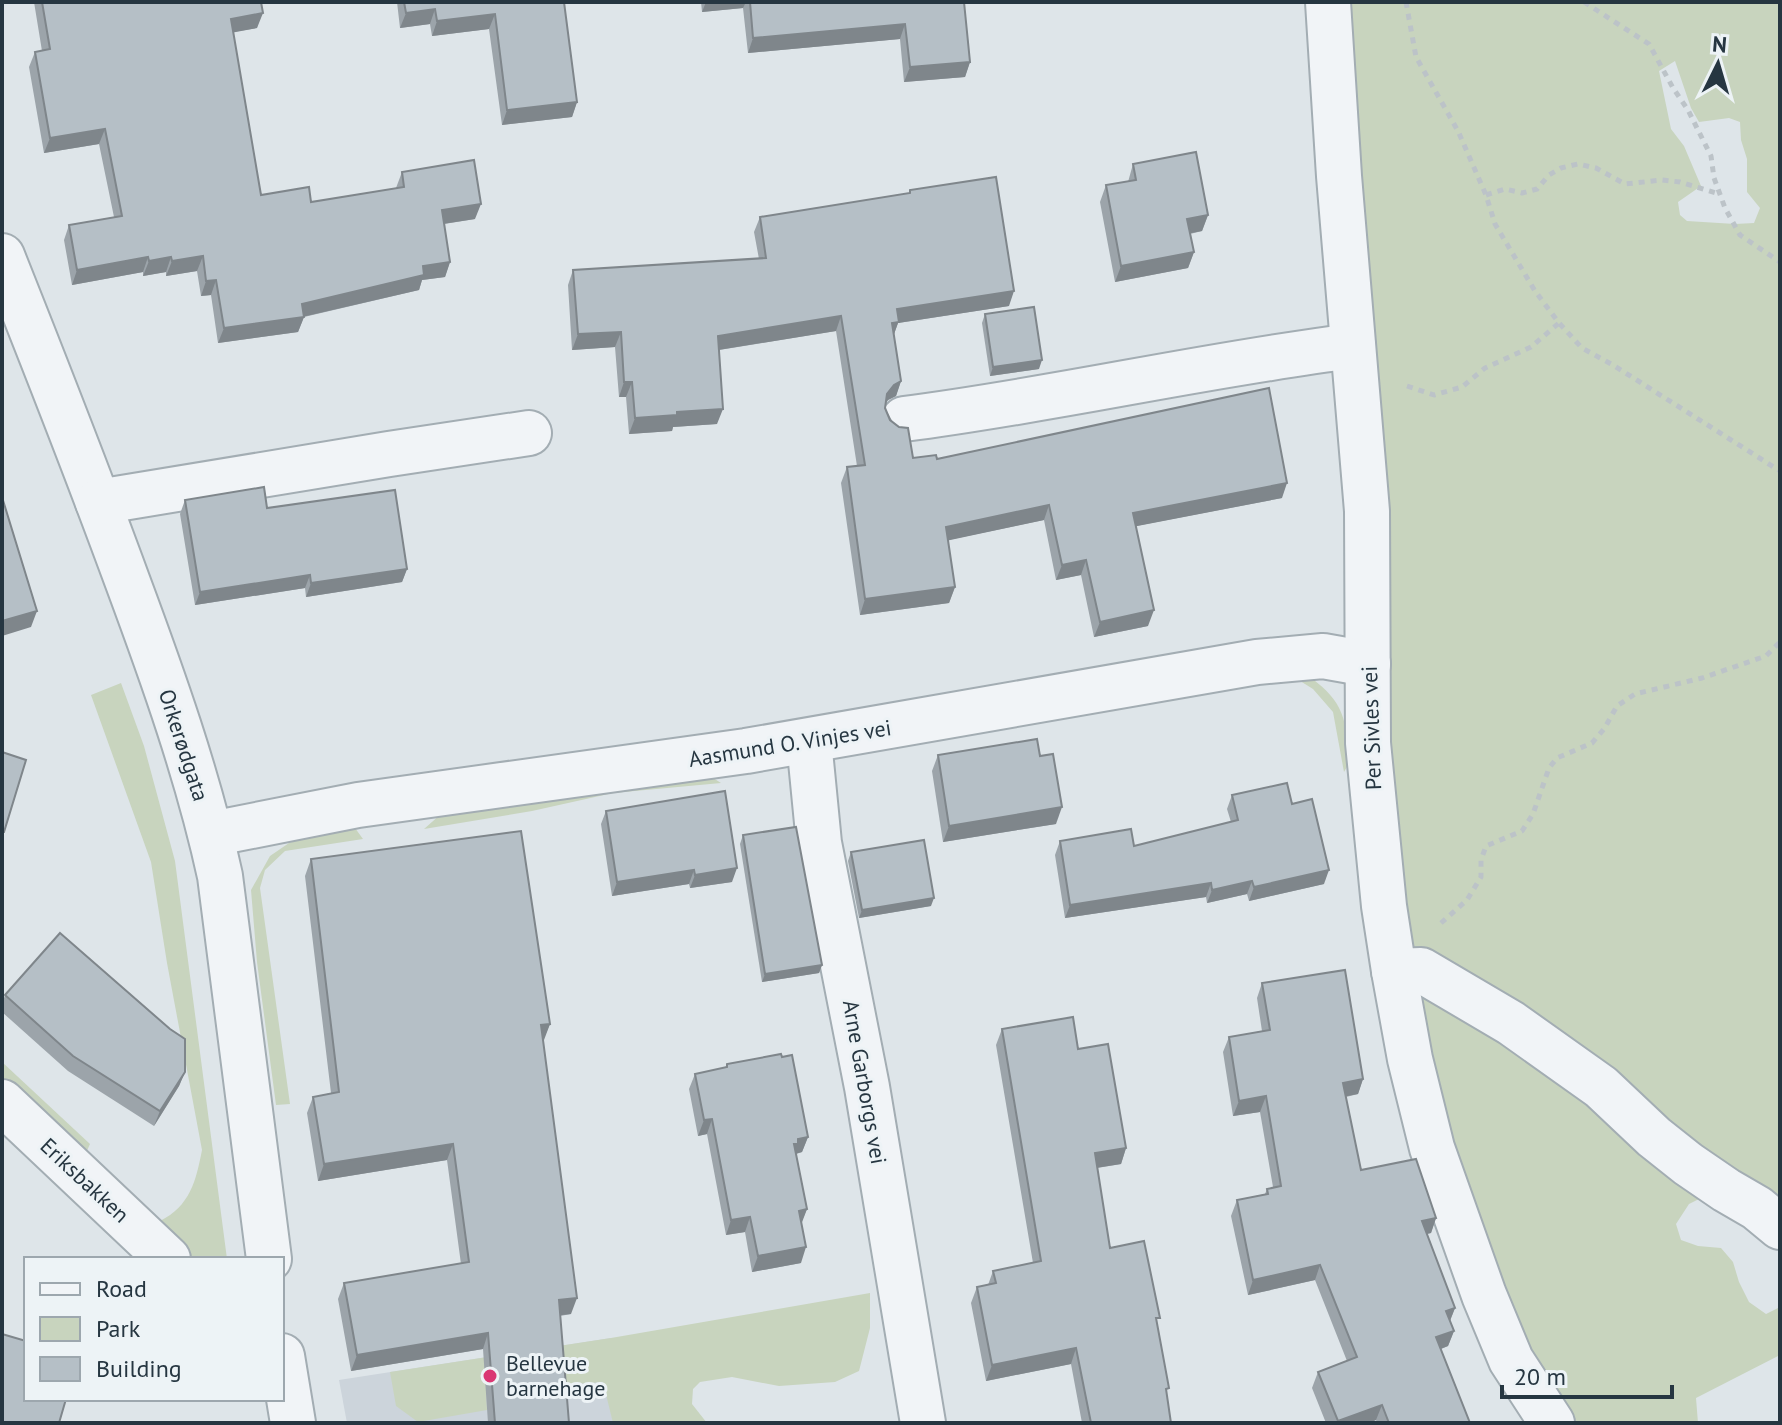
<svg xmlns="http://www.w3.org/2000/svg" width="1782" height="1425" font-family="'PT Sans',sans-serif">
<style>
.built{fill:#ccd4db}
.green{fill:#c8d4be;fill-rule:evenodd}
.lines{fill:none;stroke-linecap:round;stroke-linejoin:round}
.minor-casing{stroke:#a3adb3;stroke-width:48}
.path{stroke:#bcc3c8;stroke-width:5;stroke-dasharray:6 6;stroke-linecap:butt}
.minor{stroke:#f1f4f7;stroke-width:44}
.wall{fill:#9ca4aa}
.shaded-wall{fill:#7f868b}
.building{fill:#b5bfc6;stroke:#7f868b;stroke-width:2}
.poi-dot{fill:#da3773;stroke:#edf3f6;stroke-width:3}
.labels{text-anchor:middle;stroke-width:6;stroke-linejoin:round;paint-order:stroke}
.street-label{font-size:22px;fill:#263641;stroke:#edf3f6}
.poi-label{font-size:22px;fill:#263641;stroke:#edf3f6;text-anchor:start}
</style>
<rect width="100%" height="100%" fill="#dee5e9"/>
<!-- built -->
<polygon class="built" points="611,1338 623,1423 347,1423 339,1380"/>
<!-- green -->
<g class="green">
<path d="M1343,2H1780V1215L1428,963L1409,946L1401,929ZM1675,61L1691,108L1699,122L1729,118L1740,122L1741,140L1747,159V192L1760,208L1754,223L1735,224L1687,221L1680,215L1678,202L1701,186L1684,146L1671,129L1659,71Z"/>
<path d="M1310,677C1346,704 1344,718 1351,760L1344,772L1333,712L1313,689L1297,679Z"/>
<path d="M121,683L144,746L175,861L227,1259H189L160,1221C190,1206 196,1181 202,1150L167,963L151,862L91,695Z"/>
<polygon points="710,776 721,783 613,793 532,811 424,829 441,814"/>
<polygon points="355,828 363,839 285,851 265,870 260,888 290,1104 276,1105 257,962 251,890 270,856 289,843 324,831"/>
<polygon points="1412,988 1507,1030 1707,1195 1689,1204 1676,1224 1681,1240 1698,1246 1721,1248 1733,1262 1739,1282 1749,1302 1766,1314 1780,1307 1780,1355 1696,1398 1698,1423 1574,1423 1530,1351 1454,1167"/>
<polygon points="2,1062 90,1144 85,1155 2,1081"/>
<polygon points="870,1293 870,1328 859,1371 835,1382 779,1386 732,1377 700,1382 693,1389 692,1404 707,1423 613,1423 603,1382 486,1391 487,1410 418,1422 396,1406 390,1372 611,1338"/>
</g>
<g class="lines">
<defs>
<g id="minor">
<polyline points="1328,2 1339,176 1367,511 1368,743 1384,906 1394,971 1410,1059 1432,1148 1484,1295 1511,1360 1552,1423"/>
<path d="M2,256C45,364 87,471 127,580C163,677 198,775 220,876L269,1259"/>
<path d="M904,419C1054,400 1202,365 1353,346"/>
<polyline points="98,502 389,454 529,433"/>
<polyline points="809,741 819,843 867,1087 923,1423"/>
<polyline points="211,834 358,805 746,751 1257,662 1323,656 1368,664"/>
<polyline points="1394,971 1421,970 1511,1023 1601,1087 1654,1137 1688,1164 1726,1190 1757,1208 1780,1227"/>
<polyline points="2,1102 168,1259"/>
<polyline points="282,1356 293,1423"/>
</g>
</defs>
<!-- minor casing -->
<use href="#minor" class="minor-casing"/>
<!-- path -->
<g class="path">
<polyline points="1406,2 1416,57 1458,131 1486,195 1495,224 1535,291 1559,323 1582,348 1613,365 1780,471"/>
<polyline points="1584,2 1649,44 1673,88 1688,110 1711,156 1714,178 1725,208 1740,235 1780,262"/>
<polyline points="1486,195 1505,189 1522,193 1537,189 1549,175 1561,168 1578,164 1596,168 1625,184 1662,180 1680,182 1719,194"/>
<polyline points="1407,386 1434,395 1462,387 1485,368 1531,347 1559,323"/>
<polyline points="1441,923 1467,900 1481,877 1481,860 1486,846 1522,831 1533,814 1549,768 1557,758 1592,743 1604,729 1617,706 1635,694 1702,678 1766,656 1780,642"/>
</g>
<!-- minor -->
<use href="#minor" class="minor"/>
</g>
<!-- wall -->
<g class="wall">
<polygon points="34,2 261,2 257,28 233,32 261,195 311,202 396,188 402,172 475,219 444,224 450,262 445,277 422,280 419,290 304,317 298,332 218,343 211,295 201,296 197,271 166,276 166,272 143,276 143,272 72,285 64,240 69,225 114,217 99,144 44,153 29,67 35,52 42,51"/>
<polygon points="397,2 564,2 577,102 572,117 502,125 489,29 432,36 430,24 400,28"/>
<polygon points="701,2 964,2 970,62 965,77 904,82 900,39 748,53 743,8 702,12"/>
<polygon points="1133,164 1208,215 1202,231 1190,234 1194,252 1188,268 1115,282 1100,202 1106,185 1128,182"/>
<polygon points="910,190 1009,306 898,323 894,334 901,381 896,396 888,400 886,403 885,408 913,458 937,459 1282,498 1136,526 1148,626 1094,637 1081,575 1056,580 1044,520 948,540 955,587 949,603 860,615 841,483 847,467 857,466 836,331 719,350 717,424 673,427 672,431 629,434 626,397 619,397 615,347 572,350 568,285 573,270 759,259 754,232 760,217 909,193"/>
<polygon points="985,314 1039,369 990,376 982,323"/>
<polygon points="185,500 267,508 407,569 402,582 306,597 305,588 195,605 180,514"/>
<polygon points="938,755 1040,756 1056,824 943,842 932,771"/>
<polygon points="1232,795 1292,804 1324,884 1249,901 1247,894 1207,903 1206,897 1065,918 1055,855 1060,841 1134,846 1231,822 1227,809"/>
<polygon points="606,811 732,882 690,888 689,884 612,896 601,824"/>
<polygon points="743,835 822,965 819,973 762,982 740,844"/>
<polygon points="851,852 931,906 859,918 848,861"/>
<polygon points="311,859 550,1024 543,1040 571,1314 560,1316 569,1423 488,1423 483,1349 351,1371 338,1299 344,1283 461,1264 447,1160 318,1181 307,1113 313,1097 331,1093 305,876"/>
<polygon points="1262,983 1363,1079 1358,1094 1346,1097 1361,1170 1436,1218 1431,1233 1427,1234 1455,1308 1450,1321 1454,1331 1448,1346 1441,1349 1470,1423 1377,1423 1376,1420 1369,1423 1326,1423 1312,1388 1318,1372 1347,1361 1315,1280 1248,1295 1231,1216 1237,1200 1265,1194 1267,1189 1273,1187 1260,1112 1233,1116 1223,1052 1229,1037 1262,1031 1257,998"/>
<polygon points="5,995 185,1072 179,1086 154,1126 68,1071 2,1012 2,1005"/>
<polygon points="1002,1029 1078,1049 1126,1148 1121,1164 1097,1168 1110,1248 1157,1325 1171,1423 1082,1423 1071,1364 986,1381 971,1303 977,1287 988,1285 993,1271 1033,1263 996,1045"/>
<polygon points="727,1064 808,1137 802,1152 796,1154 807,1209 801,1223 801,1263 752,1272 745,1232 726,1235 707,1134 698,1136 689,1089 695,1074 725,1068"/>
</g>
<!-- shaded-wall -->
<g class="shaded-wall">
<polygon points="706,2 746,2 743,8 702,12"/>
<polygon points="435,9 430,24 400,28 406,13"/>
<polygon points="263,13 257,28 225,34 231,19"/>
<polygon points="495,14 489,29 432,36 437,21"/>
<polygon points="905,24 900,39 748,53 753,38"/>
<polygon points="970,62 965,77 904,82 910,67"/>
<polygon points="577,102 572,117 502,125 507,110"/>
<polygon points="105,129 99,144 44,153 50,138"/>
<polygon points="481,204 475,219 436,225 442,210"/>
<polygon points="1208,215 1202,231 1181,235 1187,219"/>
<polygon points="1194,252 1188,268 1115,282 1121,266"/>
<polygon points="203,256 197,271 166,276 172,261"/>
<polygon points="148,257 143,272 72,285 77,270"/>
<polygon points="171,257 166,272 143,276 149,261"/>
<polygon points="450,262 445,277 422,280 419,290 302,317 304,317 298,332 218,343 224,328 423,266"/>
<polygon points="216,280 211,295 201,296 206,281"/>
<polygon points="1014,291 1009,306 898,323 893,337 887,338 897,309"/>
<polygon points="841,316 836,331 712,351 718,336"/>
<polygon points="621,332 615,347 572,350 578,334"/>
<polygon points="1042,360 1039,369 990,376 993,367"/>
<polygon points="901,381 896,396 888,400 881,409 887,394 894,385"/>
<polygon points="624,382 632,382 626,397 619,397"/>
<polygon points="723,409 717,424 673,427 672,431 629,434 635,418 677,412"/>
<polygon points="1287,483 1282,498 1127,528 1133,513"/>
<polygon points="1049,505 1044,520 941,542 946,527"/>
<polygon points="1086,560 1081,575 1056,580 1062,565"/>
<polygon points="407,569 402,582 306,597 311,583"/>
<polygon points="310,575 305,588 195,605 200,592"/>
<polygon points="955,587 949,603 860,615 865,599"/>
<polygon points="1154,610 1148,626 1094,637 1100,622"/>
<polygon points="37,611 31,627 2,636 2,621"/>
<polygon points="1062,807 1056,824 943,842 949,826"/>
<polygon points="737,868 732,882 690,888 695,875"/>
<polygon points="694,870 689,884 612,896 617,882"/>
<polygon points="1329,870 1324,884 1249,901 1254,887"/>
<polygon points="1252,881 1247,894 1207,903 1212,890"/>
<polygon points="1211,883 1206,897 1065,918 1070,905"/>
<polygon points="934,898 931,906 859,918 862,910"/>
<polygon points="822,965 819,973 762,982 765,974"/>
<polygon points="550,1024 544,1040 536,1041 541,1025"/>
<polygon points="185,1072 179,1086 154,1126 160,1111"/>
<polygon points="1363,1079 1358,1094 1337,1098 1343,1083"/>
<polygon points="1266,1096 1260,1112 1233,1116 1239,1101"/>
<polygon points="712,1119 707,1134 698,1136 704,1120"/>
<polygon points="808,1137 802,1152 795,1154 794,1144 798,1139"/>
<polygon points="453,1144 447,1160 318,1181 324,1164"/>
<polygon points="1126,1148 1121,1164 1089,1169 1095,1153"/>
<polygon points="807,1209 801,1225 799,1211"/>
<polygon points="750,1217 745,1232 726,1235 731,1220"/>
<polygon points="1436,1218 1431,1233 1416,1236 1422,1221"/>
<polygon points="806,1247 801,1263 752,1272 758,1256"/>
<polygon points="1320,1265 1315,1280 1248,1295 1253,1280"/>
<polygon points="577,1298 571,1314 553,1316 559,1300"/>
<polygon points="1455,1308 1449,1323 1446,1311"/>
<polygon points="1454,1331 1448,1346 1430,1353 1436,1337"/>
<polygon points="488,1333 483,1349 351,1371 357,1355"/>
<polygon points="1076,1348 1071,1364 986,1381 992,1365"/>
<polygon points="1382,1405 1376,1420 1369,1423 1337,1423 1338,1421"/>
</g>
<!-- building -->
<g class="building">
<polygon points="42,2 261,2 263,13 231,19 261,195 309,187 311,202 404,187 402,172 474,160 481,204 442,210 450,262 423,266 424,275 302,304 304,317 224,328 216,280 206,281 203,256 172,261 171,257 149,261 148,257 77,270 69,225 122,216 105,129 50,138 35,52 50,49"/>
<polygon points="404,2 564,2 577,102 507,110 495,14 437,21 435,9 406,13"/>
<polygon points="750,2 964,2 970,62 910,67 905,24 753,38"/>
<polygon points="1196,152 1208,215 1187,219 1194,252 1121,266 1106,185 1136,180 1133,164"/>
<polygon points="996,177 1014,291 897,309 899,322 892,323 901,381 894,385 887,394 885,408 890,420 899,427 908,428 913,458 936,455 937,459 1269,388 1287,483 1133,513 1154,610 1100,622 1086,560 1062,565 1049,505 946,527 955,587 865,599 847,467 865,465 841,316 718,336 723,409 677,412 677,415 635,418 632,382 624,382 621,332 578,334 573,270 766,258 760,217 910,193 910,190"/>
<polygon points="1034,307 1042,360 993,367 985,314"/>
<polygon points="264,487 267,508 395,490 407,569 311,583 310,575 200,592 185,500"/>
<polygon points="2,497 37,611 2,621"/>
<polygon points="1037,739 1040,756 1053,754 1062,807 949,826 938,755"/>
<polygon points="2,752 26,760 4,832 2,832"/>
<polygon points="1287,783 1292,804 1312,799 1329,870 1254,887 1252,881 1212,890 1211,883 1070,905 1060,841 1131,829 1134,846 1238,820 1232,795"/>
<polygon points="725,791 737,868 695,875 694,870 617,882 606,811"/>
<polygon points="796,827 822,965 765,974 743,835"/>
<polygon points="521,831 550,1024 541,1025 577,1298 559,1300 569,1423 495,1423 488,1333 357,1355 344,1283 469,1262 453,1144 324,1164 313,1097 339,1092 311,859"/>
<polygon points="924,840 934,898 862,910 851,852"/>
<polygon points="60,933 170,1029 185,1039 185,1072 160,1111 73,1056 5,995"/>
<polygon points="1345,970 1363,1079 1343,1083 1361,1170 1416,1159 1436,1218 1422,1221 1455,1308 1446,1311 1454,1331 1436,1337 1470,1423 1389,1423 1382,1405 1338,1421 1318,1372 1357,1357 1320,1265 1253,1280 1237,1200 1268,1194 1267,1189 1281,1186 1266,1096 1239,1101 1229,1037 1270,1030 1262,983"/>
<polygon points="1073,1017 1078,1049 1108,1044 1126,1148 1095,1153 1110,1248 1144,1241 1160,1318 1156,1318 1169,1388 1166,1389 1171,1423 1091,1423 1076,1348 992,1365 977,1287 996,1283 993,1271 1041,1261 1002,1029"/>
<polygon points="781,1054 782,1057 792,1055 808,1137 798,1139 798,1144 794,1144 807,1209 799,1211 806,1247 758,1256 750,1217 731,1220 712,1119 704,1120 695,1074 727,1067 727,1064"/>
<polygon points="2,1334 26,1341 26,1399 66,1399 59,1423 2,1423"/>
</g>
<!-- markers -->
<circle class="poi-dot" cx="490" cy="1376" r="8"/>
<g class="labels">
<!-- street labels -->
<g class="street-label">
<text transform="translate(1371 728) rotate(-92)" y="8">Per Sivles vei</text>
<text transform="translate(790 743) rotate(-9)" y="8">Aasmund O. Vinjes vei</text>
<text transform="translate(184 745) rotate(72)" y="8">Orkerødgata</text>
<text transform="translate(865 1082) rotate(80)" y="8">Arne Garborgs vei</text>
<text transform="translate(85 1180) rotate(43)" y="8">Eriksbakken</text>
</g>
<!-- poi labels -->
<g class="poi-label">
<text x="506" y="1371">Bellevue<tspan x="506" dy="25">barnehage</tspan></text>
</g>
</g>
<!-- border -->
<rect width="1782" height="1425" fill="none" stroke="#263641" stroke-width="8"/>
<!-- legend -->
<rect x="24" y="1257" width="260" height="144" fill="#edf3f6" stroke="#9da7ae" stroke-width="2"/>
<rect x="40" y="1283" width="40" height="12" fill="#f1f4f7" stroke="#9da7ae" stroke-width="2"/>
<text x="96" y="1297" font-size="24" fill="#263641">Road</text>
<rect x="40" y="1317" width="40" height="24" fill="#c8d4be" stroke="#9da7ae" stroke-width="2"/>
<text x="96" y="1337" font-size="24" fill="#263641">Park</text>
<rect x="40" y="1357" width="40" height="24" fill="#b5bfc6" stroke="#9da7ae" stroke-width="2"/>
<text x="96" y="1377" font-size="24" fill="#263641">Building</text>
<!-- north arrow -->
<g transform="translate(1718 64) rotate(5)" stroke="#edf3f6" stroke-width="6" paint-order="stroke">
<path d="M0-6L14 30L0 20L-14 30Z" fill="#263641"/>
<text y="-12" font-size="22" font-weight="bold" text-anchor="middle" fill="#263641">N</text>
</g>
<!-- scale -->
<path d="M1502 1385v12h170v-12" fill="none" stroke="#263641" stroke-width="4"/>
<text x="1514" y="1385" font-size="24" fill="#263641" stroke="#edf3f6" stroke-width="6" paint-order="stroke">20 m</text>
</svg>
